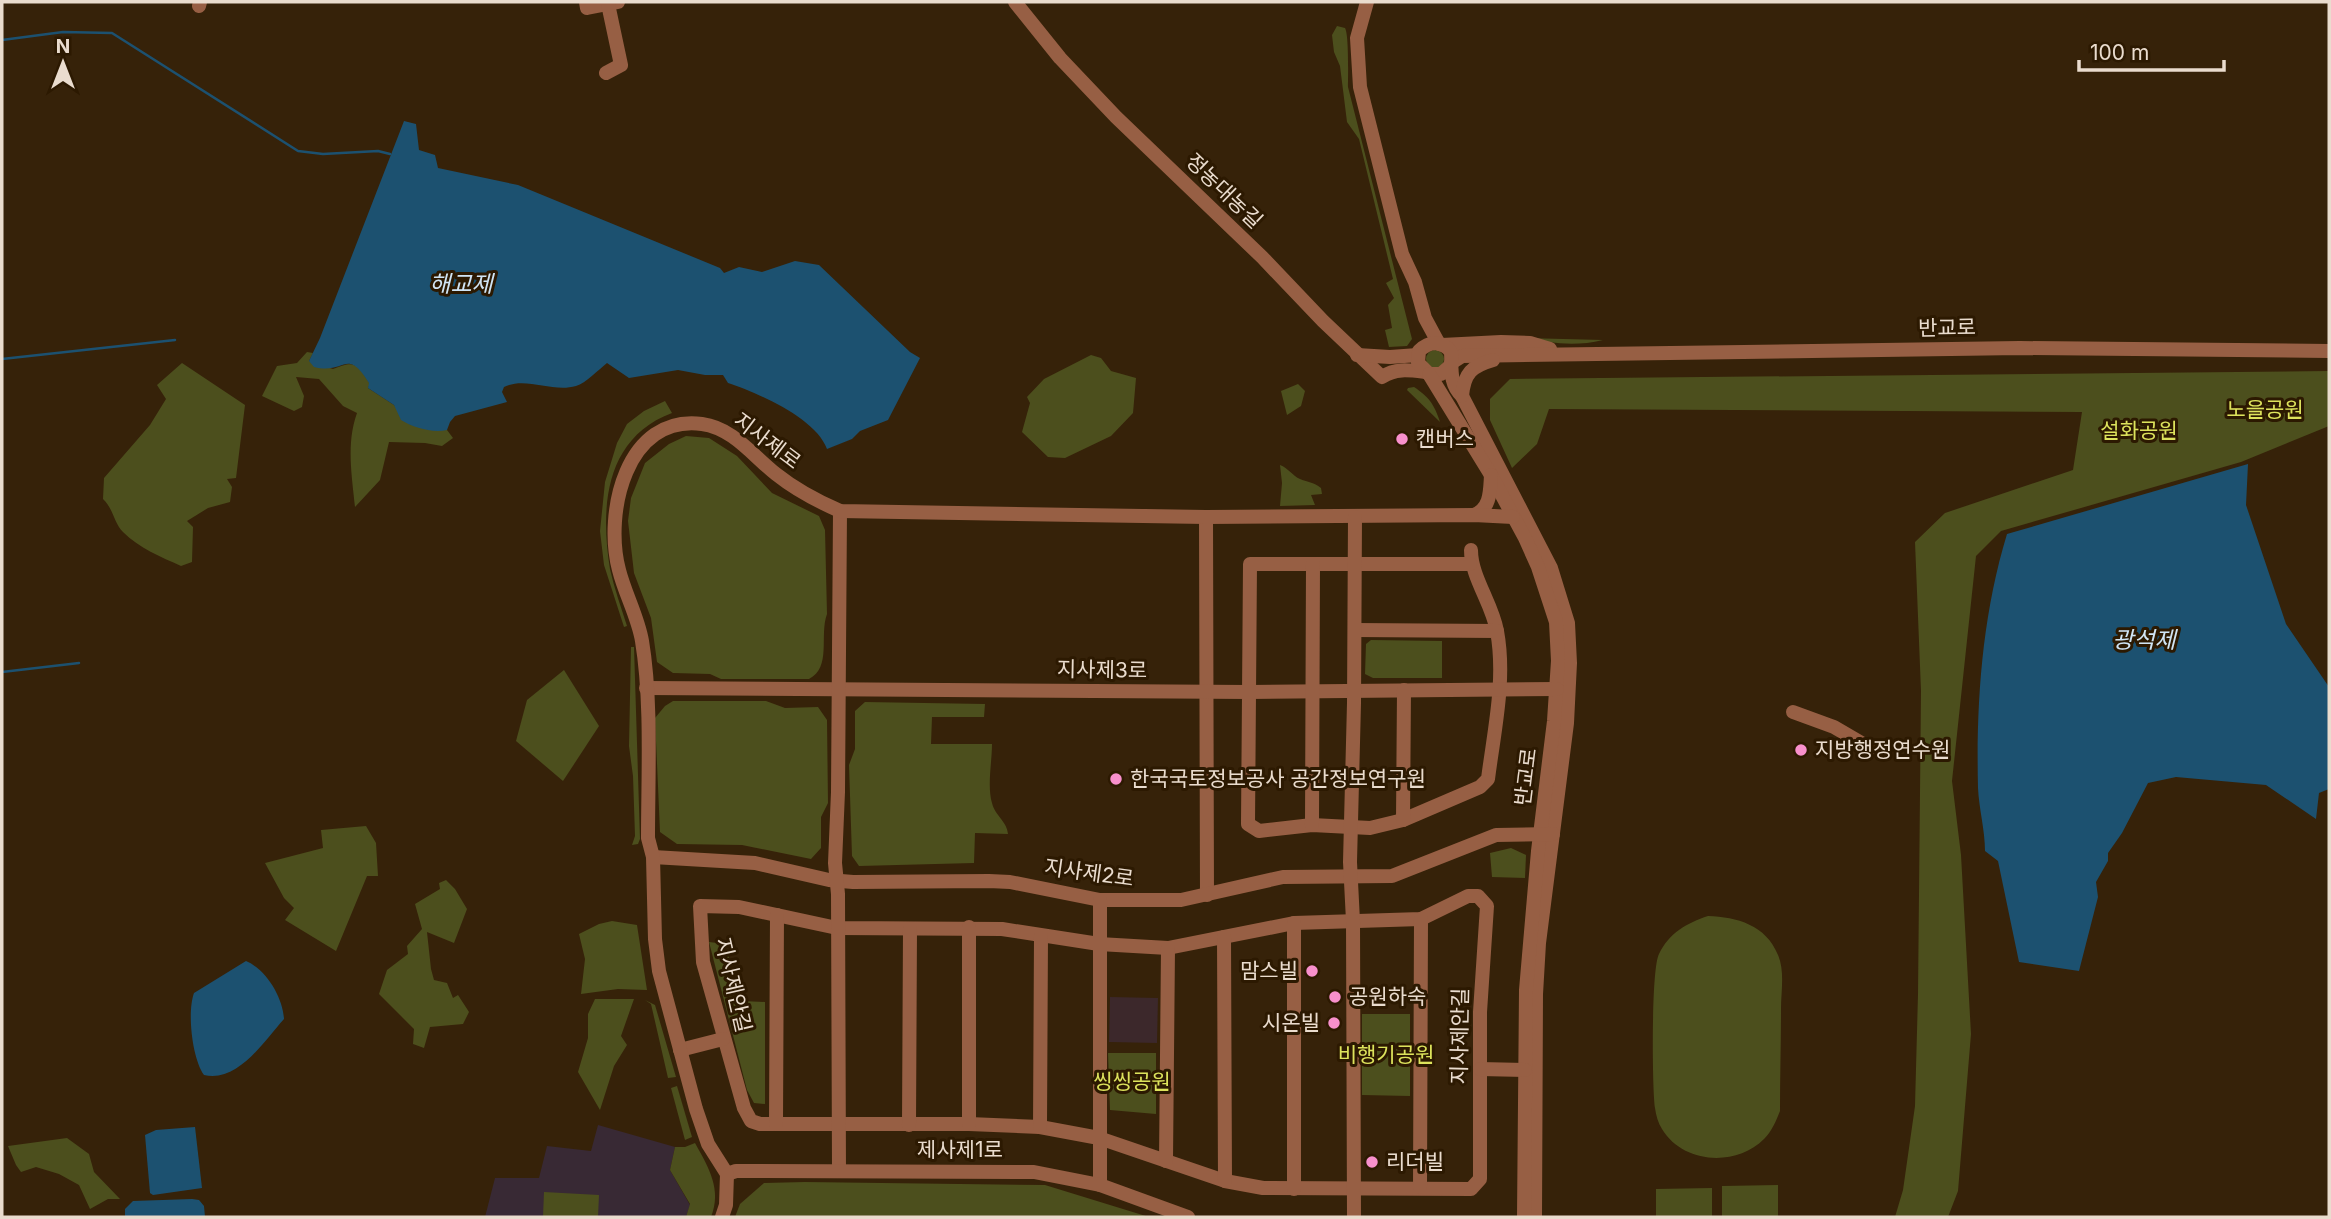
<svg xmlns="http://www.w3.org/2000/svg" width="2331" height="1219" font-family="Inter,'Noto Sans KR',sans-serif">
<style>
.industrial{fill:#382934}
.education{fill:#3c282b}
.green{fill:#4c4f1d}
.water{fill:#1c5170}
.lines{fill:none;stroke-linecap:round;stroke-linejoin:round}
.stream{stroke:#1c5170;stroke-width:2.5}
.minor{stroke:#975f44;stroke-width:14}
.poi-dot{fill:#f890cc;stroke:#2c1901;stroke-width:2.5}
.labels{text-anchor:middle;stroke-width:6;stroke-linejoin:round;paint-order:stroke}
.street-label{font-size:21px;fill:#eadcce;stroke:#2c1901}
.park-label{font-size:21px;fill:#dde35c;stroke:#2c1901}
.poi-label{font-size:21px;fill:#eadcce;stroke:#2c1901;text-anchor:start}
.water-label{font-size:23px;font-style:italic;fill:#d0e5f5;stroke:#2c1901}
</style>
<rect width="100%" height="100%" fill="#362209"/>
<!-- industrial -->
<polygon class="industrial" points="598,1125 675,1147 670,1170 690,1205 686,1217 485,1217 495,1178 539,1178 547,1146 591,1151"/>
<!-- education -->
<polygon class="education" points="1110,997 1158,998 1157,1043 1109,1042"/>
<!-- green -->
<g class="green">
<path d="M1337,26L1345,28C1349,35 1348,75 1348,87L1412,339L1407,346L1389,347L1385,330L1392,328L1388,305L1394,298L1386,283L1393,279L1359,139L1347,122L1340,66L1334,52L1332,35Z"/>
<path d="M1522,338L1603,340C1575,347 1550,343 1522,338Z"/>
<circle cx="1435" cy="359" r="9"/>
<path d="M307,352L313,353L309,361L333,369C355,360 357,363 370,384L368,388L394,405L409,424L430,430H447L453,438L442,446L425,443L389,442L380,480L355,507C352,476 346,443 357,413L343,406L319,379L296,377L304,396L302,407L294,411L262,396L277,366L297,363Z"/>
<polygon points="1091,355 1101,358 1111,371 1136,378 1133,413 1111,436 1065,458 1048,457 1022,432 1030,403 1027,397 1044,379"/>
<path d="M182,363L245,405L236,478L227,479L232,487L230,502L208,508L187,521L193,527L192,562L181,566C161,557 139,548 123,532C114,523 113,508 103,499L104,478L150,425L166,399L157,385Z"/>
<polygon points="2329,371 2329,426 2241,462 2001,531 1976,556 1952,781 1961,855 1971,1034 1958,1191 1948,1217 1895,1217 1903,1190 1915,1106 1918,994 1921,691 1915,542 1945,513 2073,470 2082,412 1549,409 1537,444 1512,468 1490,420 1490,399 1510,379"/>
<polygon points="1298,384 1305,391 1301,406 1287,415 1281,391"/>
<path d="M1414,387C1429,397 1434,404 1440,422L1407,390L1408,388Z"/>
<path d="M665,401L672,413C605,438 600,507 610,569C614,588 621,607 627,626L624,627L604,565L600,531L605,482L617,443L627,424L644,411Z"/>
<path d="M686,436L709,438L737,456L772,493L819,516L825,530L827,614C819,636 832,667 809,679H721L710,674L673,673L657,662L651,618L634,573L628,521L631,498L645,463L669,444Z"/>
<path d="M1280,465C1288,468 1293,476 1300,479C1309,483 1312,481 1321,488L1322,494L1311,495L1315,505L1280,506L1282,483Z"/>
<polygon points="1371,640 1442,641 1442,678 1373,678 1365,674 1366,644"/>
<polygon points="631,647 634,647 640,839 638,844 632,845 635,836 633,776 629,746"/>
<polygon points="564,670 599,726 563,781 516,741 527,700"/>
<polygon points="673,701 766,701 785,708 818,707 827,720 828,803 821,817 821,848 811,859 742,845 677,844 660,832 655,718 665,706"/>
<path d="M865,702L985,704L984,717H932L931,744H992C992,762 987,786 992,803C995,816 1007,821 1008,834L975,833L974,863L859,866L852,856L849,765L855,749V711Z"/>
<polygon points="366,826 376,843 378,876 367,876 336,951 285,920 294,908 284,898 265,863 323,848 321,830"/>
<polygon points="1511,848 1526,855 1525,878 1492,877 1490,853"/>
<polygon points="446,880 455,889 467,909 454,943 427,932 431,969 434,980 447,983 453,998 458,995 469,1012 463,1024 430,1027 424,1048 413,1044 414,1029 379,994 387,970 408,954 407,946 422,929 415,904 440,889 439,883"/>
<path d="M1708,916C1737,917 1766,925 1778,955C1785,971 1781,992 1781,1009C1781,1043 1780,1077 1780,1111C1776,1121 1772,1131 1764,1139C1736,1167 1683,1164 1662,1129C1658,1123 1656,1115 1655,1108C1652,1087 1651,969 1659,954C1669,933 1687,923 1708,916Z"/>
<polygon points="612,921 637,925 647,990 618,989 581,994 585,959 579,934 599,924"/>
<polygon points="709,942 725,944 742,1001 765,1002 765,1104 754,1103 747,1090"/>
<polygon points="595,999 634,999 621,1036 627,1045 614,1066 600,1110 578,1072 588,1038 588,1014"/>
<polygon points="645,1000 655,1005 676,1077 668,1078 651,1004"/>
<polygon points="1362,1014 1410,1014 1410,1096 1362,1095"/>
<polygon points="1108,1053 1156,1053 1156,1114 1110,1110"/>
<polygon points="677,1086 692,1137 685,1140 671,1088"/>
<polygon points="67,1138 89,1154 94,1172 120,1199 108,1199 90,1209 79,1185 59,1174 36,1167 21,1172 16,1165 8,1146"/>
<path d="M695,1143C709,1168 722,1190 711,1217H686L690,1204L670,1170L675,1147H685Z"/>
<polygon points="805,1182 1045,1185 1149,1217 735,1217 740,1204 764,1183"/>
<polygon points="1778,1185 1778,1217 1722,1217 1722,1186"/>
<polygon points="1712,1188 1712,1217 1656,1217 1656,1189"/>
<polygon points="544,1192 599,1195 598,1217 543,1217"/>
</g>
<!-- water -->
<g class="water">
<path d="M404,121L416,124L419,150L435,155L438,168L518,185L720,268L724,273L739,267L762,272L795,261L819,265L910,352L920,358L888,420L860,431L852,439L827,449C816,418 758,393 728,383L723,375H705L678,370L629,378L607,363C598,370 586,383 576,386C552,393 526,376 504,387L502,392L507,402L455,416L450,422L447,430C432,433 414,428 401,420L394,405L368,388L369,383C346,346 346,375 314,367L309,361L320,338Z"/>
<path d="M2248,464L2246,505L2286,624L2329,687V789L2319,793L2316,819L2266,785L2176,777L2148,783L2122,833L2108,853V861L2096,882L2098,897L2079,971L2019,962L1998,861L1985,851C1985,830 1979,809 1978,788C1976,703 1982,616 2007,534Z"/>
<path d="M246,961C267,970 283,998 284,1019C264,1041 238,1083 204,1075C192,1058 187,1012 194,993Z"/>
<polygon points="195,1127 202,1188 153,1195 150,1193 145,1135 156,1130"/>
<polygon points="192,1199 199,1200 204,1206 205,1217 125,1217 125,1209 133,1201"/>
</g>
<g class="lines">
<!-- stream -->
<g class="stream">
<polyline points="2,40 63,32 112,33 298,151 323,154 378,151 390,154"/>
<polyline points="2,359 175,340"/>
<polyline points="2,672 79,663"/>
</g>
<!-- minor -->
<g class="minor">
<polyline points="586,2 587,8 618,2"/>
<path d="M1015,2L1060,58L1116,117L1262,257L1323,321L1382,377C1395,368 1409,370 1425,372"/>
<polyline points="1367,2 1357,38 1360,87 1402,254 1415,282 1425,318 1439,344"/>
<polyline points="199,6 200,2"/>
<polyline points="606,73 621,65 608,4"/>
<polyline points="1442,345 1501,342 1530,343 1550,349"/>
<polyline points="1357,355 1390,357 1418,355"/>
<polyline points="1451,363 1462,356 2020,348 2329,351"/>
<path d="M1450,366L1441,374H1429L1418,363L1419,351C1429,341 1442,340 1451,352C1452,368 1449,384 1462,396L1551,568L1568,623L1570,663L1567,723L1539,943L1536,994L1535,1217"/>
<polyline points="1429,374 1491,475 1525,538 1538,567 1556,622 1558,661 1554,721 1538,851 1526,990 1524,1217"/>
<path d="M1462,396C1464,373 1472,366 1493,360"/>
<path d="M1474,515C1491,508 1490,491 1491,475"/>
<polyline points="1206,517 1207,895"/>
<path d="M1471,550C1471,577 1492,603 1497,631"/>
<path d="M1355,630L1497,631C1506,680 1494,731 1488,779L1480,787L1403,820L1370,828L1312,825L1259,831L1248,824L1250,564H1470"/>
<polyline points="646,688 1249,692 1557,689"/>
<polyline points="1793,712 1834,727 1870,748"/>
<polyline points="1403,820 1404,690"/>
<polyline points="1312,825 1313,564"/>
<polyline points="653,857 755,863 829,880 853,882 989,881 1010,882 1100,900 1181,900 1283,877 1392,876 1496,835 1553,834"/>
<polygon points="1468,896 1478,896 1487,906 1480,1012 1480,1179 1471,1189 1263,1188 1225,1181 1099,1138 1040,1127 969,1124 760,1124 751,1121 744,1108 703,962 700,906 739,907 837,928 1002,929 1099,944 1168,948 1294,923 1421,919"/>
<polyline points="1100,900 1100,1185"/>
<polyline points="1224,937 1225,1181"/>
<polyline points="680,1050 723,1039"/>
<polyline points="1480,1069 1525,1070"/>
<polyline points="776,1124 777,915"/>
<polyline points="969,1124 969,927"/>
<polyline points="909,1125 910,929"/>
<polyline points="1040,1127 1041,936"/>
<polyline points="1166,1161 1168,948"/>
<polyline points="839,1171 838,894 835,863 838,792 840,511"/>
<polyline points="727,1174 736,1171 1034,1172 1100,1185 1188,1217"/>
<polyline points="1420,1187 1421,919"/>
<polyline points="1294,1189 1294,923"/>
<path d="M722,1217L726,1205L727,1174L708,1144L696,1109L659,971L655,939L653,857L648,838C648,776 652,701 642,641C638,617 625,594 619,570C604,513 626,414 702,424C733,428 753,456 776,474C796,490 817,501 840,511L1206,517L1474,515L1513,517"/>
<polyline points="1354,1217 1353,921 1350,862 1354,703 1355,517"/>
</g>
</g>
<!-- markers -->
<g class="poi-dot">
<circle cx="1402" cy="439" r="7"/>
<circle cx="1801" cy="750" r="7"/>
<circle cx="1116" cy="779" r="7"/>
<circle cx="1312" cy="971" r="7"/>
<circle cx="1335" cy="997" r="7"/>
<circle cx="1334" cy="1023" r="7"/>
<circle cx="1372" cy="1162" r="7"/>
</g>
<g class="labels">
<!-- street labels -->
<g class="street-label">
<text transform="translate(1224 191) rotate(44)" y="7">정농대농길</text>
<text transform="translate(1947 328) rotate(-1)" y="7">반교로</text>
<text transform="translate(767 441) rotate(37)" y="7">지사제로</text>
<text transform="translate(1102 670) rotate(1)" y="7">지사제3로</text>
<text transform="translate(1526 777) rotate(-83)" y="7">반교로</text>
<text transform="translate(1089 873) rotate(8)" y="7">지사제2로</text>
<text transform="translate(733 985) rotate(77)" y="7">지사제안길</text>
<text transform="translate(1460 1036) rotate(-89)" y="7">지사제안길</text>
<text x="960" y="1157">제사제1로</text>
</g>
<!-- park labels -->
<g class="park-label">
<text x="2265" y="417">노을공원</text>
<text x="2139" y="438">설화공원</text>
<text x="1386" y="1062">비행기공원</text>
<text x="1132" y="1089">씽씽공원</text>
</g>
<!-- poi labels -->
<g class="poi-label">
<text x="1416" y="446">캔버스</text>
<text x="1815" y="757">지방행정연수원</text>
<text x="1130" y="786">한국국토정보공사 공간정보연구원</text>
<text x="1298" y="978" text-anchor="end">맘스빌</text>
<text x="1349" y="1004">공원하숙</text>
<text x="1320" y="1030" text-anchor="end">시온빌</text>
<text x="1386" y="1169">리더빌</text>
</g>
<!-- water labels -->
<g class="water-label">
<text x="461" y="292">해교제</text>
<text x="2144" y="648">광석제</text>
</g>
</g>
<!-- border -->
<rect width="2331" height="1219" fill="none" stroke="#eadcce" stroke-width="7"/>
<!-- north arrow -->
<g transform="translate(63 63)" stroke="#2c1901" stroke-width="5" paint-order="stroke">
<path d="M0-5L12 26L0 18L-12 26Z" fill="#eadcce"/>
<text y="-10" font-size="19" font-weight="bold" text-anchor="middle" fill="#eadcce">N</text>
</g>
<!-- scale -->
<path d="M2079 60v10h145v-10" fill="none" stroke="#eadcce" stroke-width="3.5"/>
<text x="2090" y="60" font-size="21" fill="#eadcce" stroke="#2c1901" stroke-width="5" paint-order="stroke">100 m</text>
</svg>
